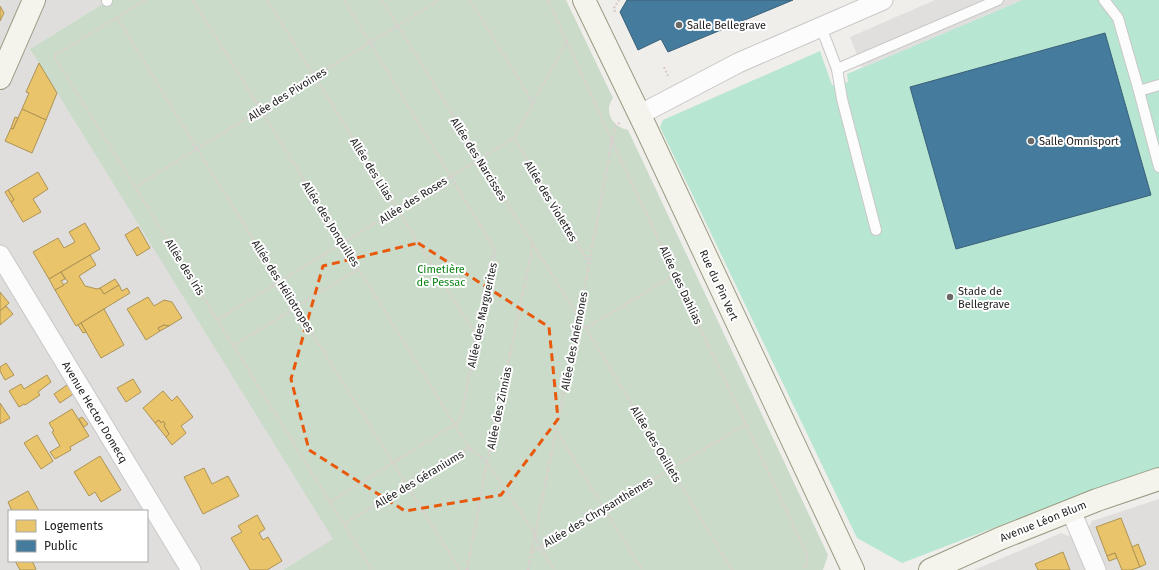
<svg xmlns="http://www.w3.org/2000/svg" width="1159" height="570" font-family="'Fira Sans',sans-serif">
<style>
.residential{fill:#dfdedc;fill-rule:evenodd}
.cemetery{fill:#cadbca}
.pitch{fill:#b7e6d2}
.parking{fill:#e0dfde}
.homes{fill:#e9c46a;stroke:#ad9354}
.public{fill:#457b9d;stroke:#3a6078}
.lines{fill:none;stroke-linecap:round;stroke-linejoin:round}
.lane-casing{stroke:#c9c8c7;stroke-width:12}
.street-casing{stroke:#c9c8c7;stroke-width:21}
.secondary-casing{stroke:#999a82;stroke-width:24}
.path{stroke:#dccecd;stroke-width:2.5;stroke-dasharray:2 2;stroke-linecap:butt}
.lane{stroke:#fdfcfc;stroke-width:10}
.street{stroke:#fdfcfc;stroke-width:19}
.secondary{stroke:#f4f4ed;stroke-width:22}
.marked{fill:none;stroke:#e8590c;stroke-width:3;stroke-dasharray:8 5;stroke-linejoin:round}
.poi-dot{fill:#6a6968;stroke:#fff;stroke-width:1.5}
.labels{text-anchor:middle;stroke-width:4;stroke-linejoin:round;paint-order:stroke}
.poi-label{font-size:11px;fill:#222;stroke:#fff;text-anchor:start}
.street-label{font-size:11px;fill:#222;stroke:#fff}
.park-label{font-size:11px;fill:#0c8416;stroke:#fff}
</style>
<rect width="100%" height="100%" fill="#f0eeeb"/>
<!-- residential -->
<g class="residential">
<path d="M0,0H109L30,49L334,539L283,570H0ZM9,511H147V561H9Z"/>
<polygon points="1159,499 1159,570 974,570 1061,533 1069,536 1090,525 1092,521"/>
</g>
<!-- cemetery -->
<path class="cemetery" d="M109,0H566L613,98C603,112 613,127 628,130L828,555L823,570H283L333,539L30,49Z"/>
<!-- pitch -->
<polygon class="pitch" points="1022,0 1159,0 1159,468 1098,488 902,563 857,538 660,127 663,120 820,51 832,85 848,82 847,74"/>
<!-- parking -->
<polygon class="parking" points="935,0 1022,0 862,68 850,37"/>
<!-- homes -->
<g class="homes">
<polygon points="0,6 4,13 0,21"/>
<polygon points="39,63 57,93 46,120 22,109 29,93 26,92"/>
<polygon points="22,109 46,120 32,153 5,141 11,128 13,129"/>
<polygon points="15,117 18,118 13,129 11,128"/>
<polygon points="38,172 48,189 33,199 41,212 23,222 11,202 14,200 8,190"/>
<polygon points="8,190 14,200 11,202 5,192"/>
<polygon points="85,223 100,249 49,279 33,252 58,238 64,248 75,242 69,232"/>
<polygon points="138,227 150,248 137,256 125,235"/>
<polygon points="90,255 96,265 79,276 85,286 97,289 100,288 104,294 119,285 122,291 127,288 130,293 76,326 55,290 68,282 61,272"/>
<polygon points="61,272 65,279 61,281 64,285 55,290 49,279"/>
<polygon points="115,279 119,285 104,294 100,288"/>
<polygon points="0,292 9,303 0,311"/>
<polygon points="148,297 154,306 164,300 172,302 182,318 169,326 164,325 158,328 160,331 146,340 127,309"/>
<polygon points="6,306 13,314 0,325 0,311"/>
<polygon points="104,309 124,345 101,358 81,323"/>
<polygon points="81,323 86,332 83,333 78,325"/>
<polygon points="164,325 169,326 160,331 158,328"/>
<polygon points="6,363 14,375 5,380 0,371 0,367"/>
<polygon points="47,375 51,382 38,392 40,395 25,405 24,404 19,407 9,391 21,384 24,389"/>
<polygon points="133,379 141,392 126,402 117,388"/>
<polygon points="67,385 73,394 60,403 54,394"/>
<polygon points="163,391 172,401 177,396 193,417 181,426 186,433 172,445 166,437 169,434 164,426 165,424 163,421 161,423 159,420 155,423 143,408"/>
<polygon points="0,403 10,418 0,424"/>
<polygon points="72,409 89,436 70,447 71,450 55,459 50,452 60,446 52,432 54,431 49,423"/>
<polygon points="82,417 88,424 84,427 79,419"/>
<polygon points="159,420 161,423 163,421 165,424 164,426 169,434 166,437 155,423"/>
<polygon points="37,435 53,461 41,469 24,443"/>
<polygon points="100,456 121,490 101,502 95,492 89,496 74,472"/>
<polygon points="204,468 212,484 228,476 239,496 203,514 184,477"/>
<polygon points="28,491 39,511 12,511 8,502"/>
<polygon points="257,515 265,529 259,533 263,540 268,537 282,561 267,570 250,570 231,538 242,532 238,526"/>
<polygon points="1121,518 1140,567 1131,570 1122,570 1115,553 1107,556 1096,527"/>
<polygon points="1138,544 1146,564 1140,567 1132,547"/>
<polygon points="1063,552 1070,570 1038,570 1035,564"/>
<polygon points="1115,553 1117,558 1109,561 1107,556"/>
<polygon points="15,561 32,561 36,569 34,570 20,570"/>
</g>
<!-- public -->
<g class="public">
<polygon points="627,0 793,0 668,52 661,39 638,50 620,12"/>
<polygon points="1105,33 1151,195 956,249 910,87"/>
</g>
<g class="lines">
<defs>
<g id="lane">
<polyline points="107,0 107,1"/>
<polyline points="1104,0 1118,18 1139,91 1159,85"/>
<polyline points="821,27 837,69 998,0"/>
<polyline points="837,69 842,99 876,230"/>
<polyline points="1139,91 1159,167"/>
</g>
<g id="street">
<polyline points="639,115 738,63 883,0"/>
<polyline points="0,255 191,570"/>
<polyline points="1071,511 1096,570"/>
</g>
<g id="secondary">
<polyline points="584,0 645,126 853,570"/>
<polyline points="0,78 34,0"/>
<polyline points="930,570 999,539 1097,500 1159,479"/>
</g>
</defs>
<!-- lane casing -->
<use href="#lane" class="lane-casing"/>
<!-- street casing -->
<use href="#street" class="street-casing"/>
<!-- secondary casing -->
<use href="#secondary" class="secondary-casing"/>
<!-- path -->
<g class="path">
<polyline points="145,0 54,56 372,570"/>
<polyline points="193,0 469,448"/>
<polyline points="267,0 477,337"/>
<polyline points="382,0 533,245 579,317 732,570"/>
<polyline points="470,0 533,103"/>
<polyline points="548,0 612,141 807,554 807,562 804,570"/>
<polyline points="615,12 614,8 619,0"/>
<polyline points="117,17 197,149 460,570"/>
<polyline points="664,67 669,78"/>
<polyline points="514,138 589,263"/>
<polyline points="135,187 439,0"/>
<polyline points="217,320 514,138 567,41"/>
<polyline points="586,328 676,274"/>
<polyline points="233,346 358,269"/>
<polyline points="556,430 642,570"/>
<polyline points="330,502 460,421 495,250 451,177 344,0"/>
<polyline points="344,524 469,448 487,462 535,534 540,547 554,570"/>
<polyline points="532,552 746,424"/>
<polyline points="467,570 487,462 533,245"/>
<polyline points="528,570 579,317 612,141 616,125 621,122"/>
</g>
<!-- lane -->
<use href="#lane" class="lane"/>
<!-- street -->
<use href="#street" class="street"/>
<!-- secondary -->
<use href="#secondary" class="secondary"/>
</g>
<!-- marked area -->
<path class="marked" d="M418,243L549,327L558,419L501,495L405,511L309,450L291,379L323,266Z"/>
<!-- markers -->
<g class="poi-dot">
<circle cx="679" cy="25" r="4"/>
<circle cx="1031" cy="141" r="4"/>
<circle cx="950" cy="297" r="4"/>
</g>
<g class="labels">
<!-- poi labels -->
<g class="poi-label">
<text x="687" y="29">Salle Bellegrave</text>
<text x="1039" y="145">Salle Omnisport</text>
<text x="958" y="295">Stade de<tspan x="958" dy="13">Bellegrave</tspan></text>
</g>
<!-- street labels -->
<g class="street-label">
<text transform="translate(287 94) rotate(-32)" y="4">Allée des Pivoines</text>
<text transform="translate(479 159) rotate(58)" y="4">Allée des Narcisses</text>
<text transform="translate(372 169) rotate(58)" y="4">Allée des Lilas</text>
<text transform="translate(413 200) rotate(-32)" y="4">Allée des Roses</text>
<text transform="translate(551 201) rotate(59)" y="4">Allée des Violettes</text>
<text transform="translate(331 224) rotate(58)" y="4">Allée des Jonquilles</text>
<text transform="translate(185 267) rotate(58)" y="4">Allée des Iris</text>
<text transform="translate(681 285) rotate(65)" y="4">Allée des Dahlias</text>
<text transform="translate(719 285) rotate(65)" y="4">Rue du Pin Vert</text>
<text transform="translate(283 286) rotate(58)" y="4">Allée des Héliotropes</text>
<text transform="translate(482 315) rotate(-78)" y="4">Allée des Marguerites</text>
<text transform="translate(574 341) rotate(-79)" y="4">Allée des Anémones</text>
<text transform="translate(499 408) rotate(-78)" y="4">Allée des Zinnias</text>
<text transform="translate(95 412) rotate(59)" y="4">Avenue Hector Domecq</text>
<text transform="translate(656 444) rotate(59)" y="4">Allée des Oeillets</text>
<text transform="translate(419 479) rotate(-31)" y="4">Allée des Géraniums</text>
<text transform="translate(598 512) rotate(-31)" y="4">Allée des Chrysanthèmes</text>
<text transform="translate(1043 521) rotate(-22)" y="4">Avenue Léon Blum</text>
</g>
<!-- park labels -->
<g class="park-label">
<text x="441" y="273">Cimetière<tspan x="441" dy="13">de Pessac</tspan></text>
</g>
</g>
<!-- legend -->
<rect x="8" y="510" width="140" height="52" fill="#ffffff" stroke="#a7a7a7"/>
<rect x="16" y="520" width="20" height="12" fill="#e9c46a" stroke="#a7a7a7"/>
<text x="44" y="530" font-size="12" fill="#222222">Logements</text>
<rect x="16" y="540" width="20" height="12" fill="#457b9d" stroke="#a7a7a7"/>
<text x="44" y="550" font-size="12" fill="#222222">Public</text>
</svg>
